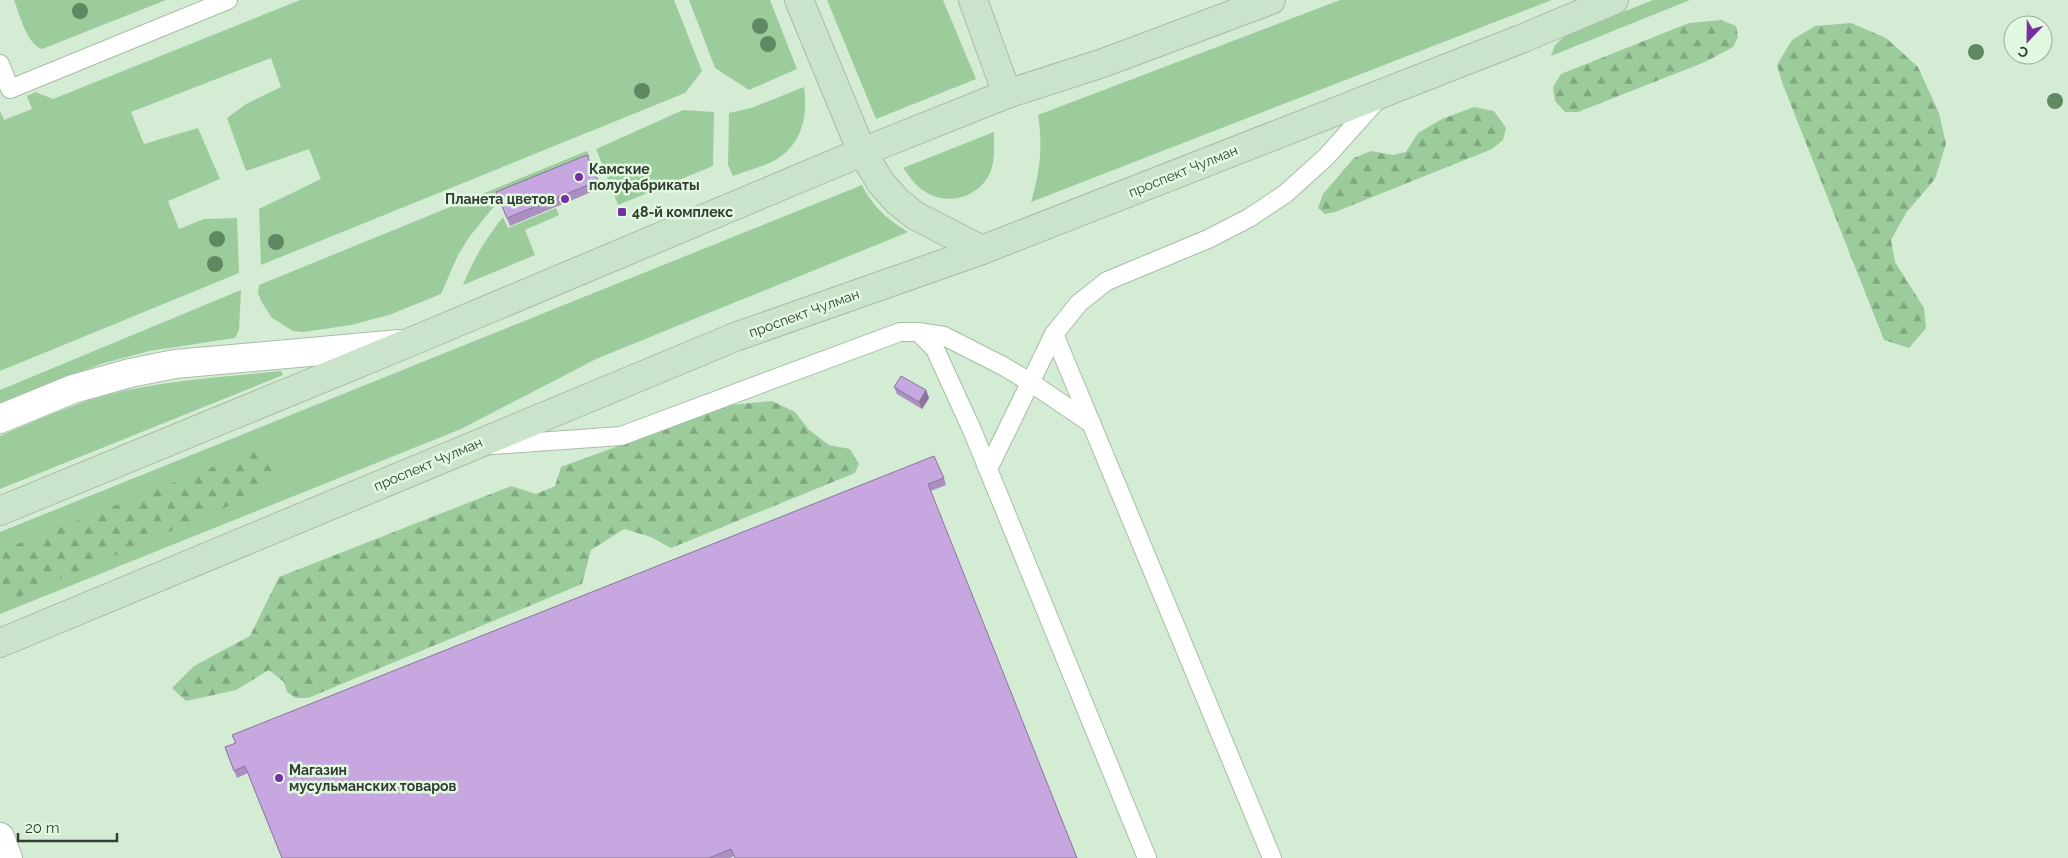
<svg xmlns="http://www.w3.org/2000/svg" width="2068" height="858" font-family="Raleway,sans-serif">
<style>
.grass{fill:#9ccc9b}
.forest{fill:url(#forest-firs)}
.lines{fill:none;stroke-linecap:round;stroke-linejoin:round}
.lane-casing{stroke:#a7bda6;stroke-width:20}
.street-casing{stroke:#a7bda6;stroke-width:30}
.secondary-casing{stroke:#a7bda6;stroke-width:30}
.lane{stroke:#fff;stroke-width:18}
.street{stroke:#fff;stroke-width:28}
.secondary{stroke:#cae4cb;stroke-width:28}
.tree{fill:#608863}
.wall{fill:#aa90c0}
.shaded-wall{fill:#8b759c}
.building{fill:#c6a7df;stroke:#8b759c}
.poi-dot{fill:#782fa2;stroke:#e2f9e1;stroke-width:2}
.labels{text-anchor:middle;stroke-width:5;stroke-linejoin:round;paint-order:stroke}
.poi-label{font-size:14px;font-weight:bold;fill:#343d34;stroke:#e2f9e1;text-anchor:start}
.street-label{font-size:14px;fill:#343d34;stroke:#e2f9e1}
</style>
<defs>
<pattern id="forest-firs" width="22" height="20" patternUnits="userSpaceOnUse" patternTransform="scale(1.25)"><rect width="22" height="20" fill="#9ccc9b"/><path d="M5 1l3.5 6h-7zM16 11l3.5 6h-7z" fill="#80a77f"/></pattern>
</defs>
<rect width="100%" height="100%" fill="#d5ecd4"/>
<!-- grass -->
<g class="grass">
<path d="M14,0H166L42,49C26,43 20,15 14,0Z"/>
<polygon points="300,0 674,0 702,71 685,93 261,265 259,209 321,179 309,149 246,171 227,118 246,104 281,87 271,58 131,112 144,144 198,128 220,179 168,201 179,229 204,219 237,218 239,273 0,371 0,111 4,120 32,109 27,96 36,92 53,99"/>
<polygon points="689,0 770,0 797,69 749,90 715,68"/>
<polygon points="827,0 943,0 976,79 876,119"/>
<path d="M1340,0H1552L1031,202C1040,172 1043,146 1038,115Z"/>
<polygon points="1653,0 1690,0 1551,56 1555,45 1566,35"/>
<path d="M804,87C808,114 803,143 777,159C764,167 747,170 733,176L728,165L729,113L751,108Z"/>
<polygon points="683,110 714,112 713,166 618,205 596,149"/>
<path d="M994,132C994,143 995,156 992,167C984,196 949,208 924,191C915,185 910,177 903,168Z"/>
<polygon points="587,151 590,157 494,197 496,204 470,236 458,255 441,294 389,315 351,325 304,332 293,331 272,318 261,301 258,293 259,285"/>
<path d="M862,185C873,207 887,219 908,232L596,359L461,429L0,614V532Z"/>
<path d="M556,208L559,215L525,230L535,255L463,285C474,258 485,240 503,217L508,228Z"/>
<polygon points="241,290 239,330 235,338 149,351 101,364 0,403 0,390"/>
<path d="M281,371L283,375L0,489V436C35,421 70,405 107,395C164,380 224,377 281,371Z"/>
</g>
<!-- forest -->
<g class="forest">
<polygon points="1721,20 1736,26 1738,37 1733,47 1705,62 1578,112 1565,112 1555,101 1553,87 1561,74 1689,23"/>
<polygon points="1851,23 1886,38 1918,67 1939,113 1946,144 1935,179 1906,213 1891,240 1895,262 1924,308 1926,328 1909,348 1884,340 1783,85 1777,65 1792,40 1815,26"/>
<polygon points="1474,107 1494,111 1506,128 1503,140 1492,149 1335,212 1325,214 1318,208 1323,194 1354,158 1371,151 1393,155 1406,152 1418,133 1442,119"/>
<polygon points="772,401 795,412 809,430 829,445 850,449 859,464 855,473 671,548 651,537 624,529 591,550 582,584 308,698 296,698 287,692 284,682 269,670 236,690 186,701 172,688 194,666 250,636 279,577 511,486 536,494 555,486 561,467 730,405"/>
<path d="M256,450L271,453C277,478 266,482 249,497L0,605V551Z"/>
</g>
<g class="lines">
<defs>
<g id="lane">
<polyline points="0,64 10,89 228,0"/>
<polyline points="918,332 944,336 1003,366 1030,382 1092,424"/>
<polyline points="1054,334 1272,858"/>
<polyline points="493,445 621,436 900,332 918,332 935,349 972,430 1147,858"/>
<polyline points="988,469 1054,334 1079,303 1107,281 1208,239 1249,218 1285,194 1326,157 1379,98"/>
</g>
<g id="street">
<polyline points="0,419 73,389 130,373 175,364 399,344"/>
<polyline points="0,837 8,858"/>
</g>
<g id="secondary">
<polyline points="799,0 862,152 881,183 898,202 916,216 982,250"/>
<polyline points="973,0 1007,94"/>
<polyline points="0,511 408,343 862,152 1007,94 1103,63 1271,0"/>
<polyline points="0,643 735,337 982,250 1521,39 1614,0"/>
</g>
</defs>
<!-- lane casing -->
<use href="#lane" class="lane-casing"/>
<!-- street casing -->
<use href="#street" class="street-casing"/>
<!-- secondary casing -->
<use href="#secondary" class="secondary-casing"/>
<!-- lane -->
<use href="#lane" class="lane"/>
<!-- street -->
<use href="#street" class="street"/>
<!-- secondary -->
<use href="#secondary" class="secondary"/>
</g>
<!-- trees -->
<g class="tree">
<circle cx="80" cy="11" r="8"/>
<circle cx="760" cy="26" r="8"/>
<circle cx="768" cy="44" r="8"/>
<circle cx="1976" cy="52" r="8"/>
<circle cx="642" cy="91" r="8"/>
<circle cx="2055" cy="101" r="8"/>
<circle cx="217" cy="239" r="8"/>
<circle cx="276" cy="242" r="8"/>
<circle cx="215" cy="264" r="8"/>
</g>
<!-- wall -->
<g class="wall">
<polygon points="587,155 601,188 510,226 496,192"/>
<polygon points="894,387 926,390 929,398 922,409 897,394"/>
<polygon points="944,478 946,485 931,491 734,856 730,858 282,858 248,773 237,778 225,747 235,743 232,735"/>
</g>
<!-- shaded-wall -->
<polygon class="shaded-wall" points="926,390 929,398 922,409 919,402"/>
<!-- building -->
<g class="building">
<polygon points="587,155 598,181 507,218 496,192"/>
<polygon points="901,376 926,390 919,402 894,387"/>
<polygon points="934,456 944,478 928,484 1077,858 735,858 731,849 709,858 282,858 245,766 234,771 225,747 236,743 232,735"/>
</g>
<!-- markers -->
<g class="poi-dot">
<circle cx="579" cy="177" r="5"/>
<circle cx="565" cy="199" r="5"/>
<rect x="617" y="207" width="10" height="10" rx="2.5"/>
<circle cx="279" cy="778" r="5"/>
</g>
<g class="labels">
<!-- poi labels -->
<g class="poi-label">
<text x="589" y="174">Камские<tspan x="589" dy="16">полуфабрикаты</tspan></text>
<text x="555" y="204" text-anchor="end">Планета цветов</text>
<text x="632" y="217">48-й комплекс</text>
<text x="289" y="775">Магазин<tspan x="289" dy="16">мусульманских товаров</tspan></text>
</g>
<!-- street labels -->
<g class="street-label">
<text transform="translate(1183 171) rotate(-22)" y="5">проспект Чулман</text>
<text transform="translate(804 313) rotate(-20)" y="5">проспект Чулман</text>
<text transform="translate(428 464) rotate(-23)" y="5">проспект Чулман</text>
</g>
</g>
<!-- north arrow -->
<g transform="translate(2028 40) rotate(202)"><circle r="24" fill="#e2f9e1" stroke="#9cae9c"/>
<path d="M0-4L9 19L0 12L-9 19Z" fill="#782fa2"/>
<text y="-8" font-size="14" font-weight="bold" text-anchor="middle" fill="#343d34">С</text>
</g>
<!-- scale -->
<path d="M18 833v8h99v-8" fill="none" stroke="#343d34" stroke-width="2.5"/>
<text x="25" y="833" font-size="15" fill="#343d34" stroke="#e2f9e1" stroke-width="4" paint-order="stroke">20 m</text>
</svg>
